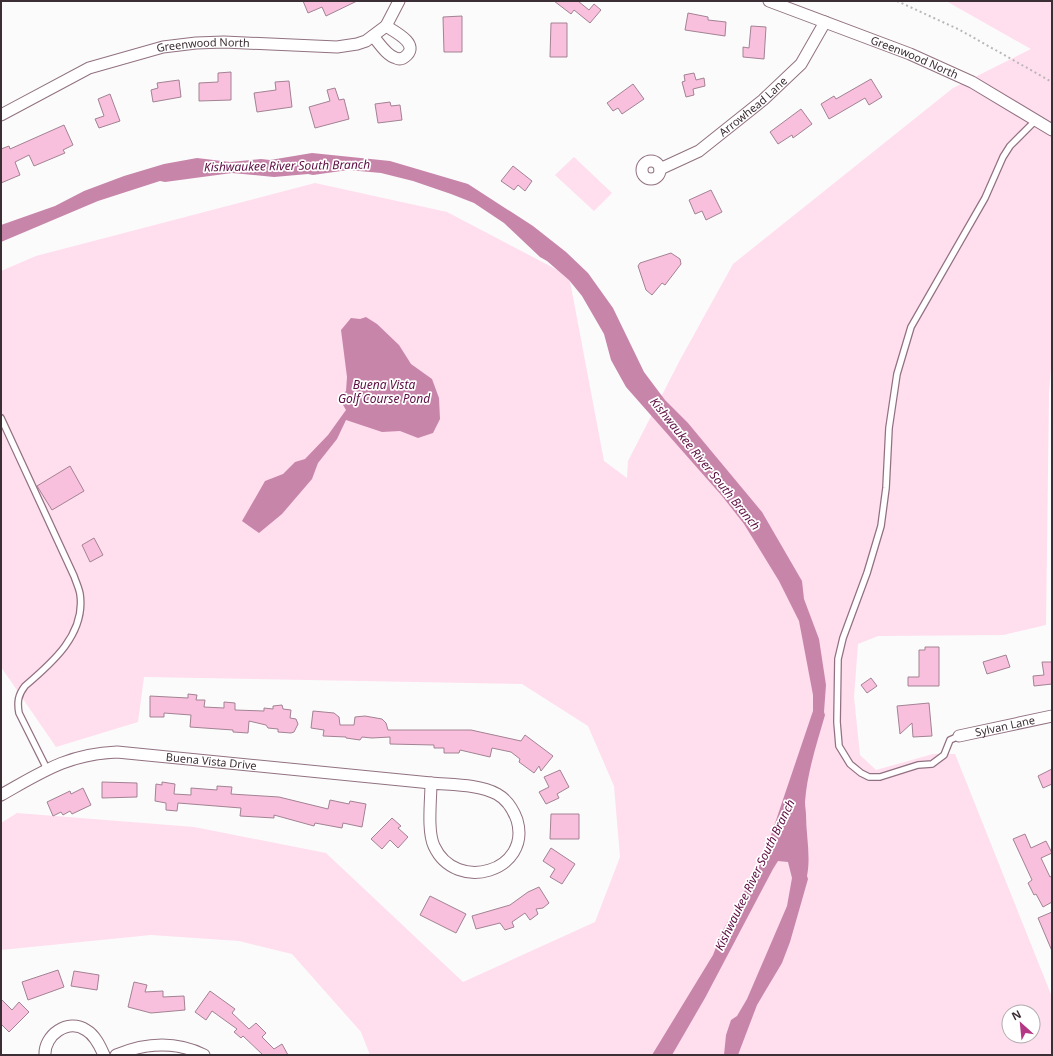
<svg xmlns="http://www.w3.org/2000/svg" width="1053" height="1056" font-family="'Noto Sans',sans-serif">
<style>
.green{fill:#ffdeee;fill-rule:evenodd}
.water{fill:#c885aa}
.building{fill:#f8c0dd;stroke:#a38293}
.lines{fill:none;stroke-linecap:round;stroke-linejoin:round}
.service-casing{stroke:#917181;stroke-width:8}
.minor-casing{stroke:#917181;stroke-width:13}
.path{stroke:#bbb6b8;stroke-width:2;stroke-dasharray:2 3;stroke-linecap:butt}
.service{stroke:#fff;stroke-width:5.5}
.minor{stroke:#fff;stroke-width:11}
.labels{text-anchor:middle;stroke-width:3.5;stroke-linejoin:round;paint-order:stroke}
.street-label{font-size:11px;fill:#3c2e35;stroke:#fff}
.water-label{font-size:12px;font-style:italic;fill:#5c0c41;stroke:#fff}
</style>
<rect width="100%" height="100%" fill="#fbfbfb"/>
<!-- green -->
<g class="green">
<path d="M946,1H1052V356L1049,393L1046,625L1003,635L878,636L858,644L854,697L860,755L876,770L933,754H955L1052,997V1055H370L361,1032L292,954L239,941L151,935L1,950V823L17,813L194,827L326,853L463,982L595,922L620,857L614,786L588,726L522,684L144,677L138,722L56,747L1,667V271L36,256L315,183L447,212L569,276L604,461L627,478L628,461L680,360L733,264L953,88L1031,49ZM1009,1012H1033V1036H1009Z"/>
<polygon points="574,157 612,193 594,211 555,175"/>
</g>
<!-- water -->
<g class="water">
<path d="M312,153L390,161L468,184L533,226L566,252L588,273L613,308L644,372L665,400L688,423L762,512L802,581L804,599L819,639L826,685L824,712L825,715C817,743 807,773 805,802C805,807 806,811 806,815C806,835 811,856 807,876L808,879L790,942L782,963L757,1005L738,1055H724L726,1035L731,1020L737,1016L747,999L787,906L792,878L788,862L778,861L773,869L705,998L672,1055H652L713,955L722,932L749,883L755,876L770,838L813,711V695L799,621L779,581L744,524L722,496L626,387L611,360L604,334L582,296L569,280L547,261L540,257L504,223L474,203L451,194L413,181L381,173L348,170L313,175L308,174L274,177L232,173L165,182L160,181L98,201L1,242V225L55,206L84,191L124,176L164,164L197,158L230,162L261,159L270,160Z"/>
<polygon points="366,317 377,324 399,345 411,364 432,379 439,398 440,419 433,433 418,438 400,431 382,432 346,420 337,439 318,463 312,479 282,514 259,533 242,521 265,481 283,474 295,462 305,459 328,435 346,410 339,398 346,391 347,377 341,330 351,318 360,319"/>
</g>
<!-- building -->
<g class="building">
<polygon points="303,1 357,1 326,16 322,7 308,13"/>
<polygon points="554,1 578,1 589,10 594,4 601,10 590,23 574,10 571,14"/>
<polygon points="688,13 708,17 708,20 726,22 725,36 685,30"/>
<polygon points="462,16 462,52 444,52 443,17"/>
<polygon points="551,23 567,23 567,57 550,57"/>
<polygon points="751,26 766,27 764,59 743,57 743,47 749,48"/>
<polygon points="231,72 231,100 199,101 199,83 218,82 218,73"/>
<polygon points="694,73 696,80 704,78 705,86 693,89 694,95 686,97 682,82 685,81 684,75"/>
<polygon points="871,79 882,97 869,105 865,98 829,119 821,104 834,96 836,99"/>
<polygon points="179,80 181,97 153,102 151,90 158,88 157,83"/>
<polygon points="289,81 292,107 257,112 254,93 276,90 275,82"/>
<polygon points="633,84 644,99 622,114 618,108 613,111 607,103"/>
<polygon points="335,88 339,100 344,99 349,119 315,128 309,107 330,101 327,90"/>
<polygon points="110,94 120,121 99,128 95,119 104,116 98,99"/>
<polygon points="390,102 391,106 400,105 402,120 378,123 375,104"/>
<polygon points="801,109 812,124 793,138 792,135 778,144 770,132"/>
<polygon points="64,125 73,145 63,150 65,153 34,166 29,155 15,162 20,175 1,183 1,149 9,146 10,149"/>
<polygon points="513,166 532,181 525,191 518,185 514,190 501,181"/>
<polygon points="711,190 722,212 706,220 702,211 695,214 689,200"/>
<polygon points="671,253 680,259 681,264 665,285 662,283 652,295 646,290 638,266 640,263"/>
<polygon points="70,466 84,491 52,510 37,486"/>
<polygon points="94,538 103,555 90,562 82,545"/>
<polygon points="925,647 939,647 939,686 908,686 908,677 919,677 919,650 925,650"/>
<polygon points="1006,655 1010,667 987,674 983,662"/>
<polygon points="1042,662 1052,662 1052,684 1034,686 1033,676 1044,675"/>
<polygon points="871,678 877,686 867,693 861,685"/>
<polygon points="188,694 197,695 196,700 205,700 204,707 224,708 224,702 235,703 235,710 264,711 264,708 273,709 273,706 282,705 283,709 291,710 290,718 296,719 298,724 294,732 291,733 278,732 278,729 268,728 266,725 249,721 248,733 233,732 233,730 190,727 191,715 164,713 164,717 150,717 150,696 188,698"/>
<polygon points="929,703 932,736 913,737 912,723 900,734 897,706"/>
<polygon points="313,711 334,713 339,717 340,725 354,725 355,717 365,716 382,719 386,723 388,730 471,730 521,741 525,735 553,756 541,771 539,766 534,773 519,762 520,759 511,752 492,748 490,757 460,750 459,753 444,753 444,748 434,748 434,745 390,744 390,737 372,738 362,737 360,740 346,738 346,737 323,736 324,730 311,728"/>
<polygon points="1052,769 1052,784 1043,788 1038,776"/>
<polygon points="560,770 569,787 557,794 559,798 546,804 539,792 549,787 544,777"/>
<polygon points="102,782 137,783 137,797 102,798"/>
<polygon points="162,782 175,784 174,794 191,795 191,788 217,790 217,786 232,787 231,794 279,797 328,809 330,800 349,804 350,801 366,804 362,827 343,823 342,828 315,823 314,826 274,815 274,818 240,816 241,808 178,803 177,811 166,810 166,803 155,801 156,784 162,785"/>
<polygon points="83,788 91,805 72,814 70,811 63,815 61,812 53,816 47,802 70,791 71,794"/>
<polygon points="551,814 579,814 579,839 550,839"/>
<polygon points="392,818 401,826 398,828 408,837 398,848 390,840 382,849 371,839"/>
<polygon points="1025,834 1031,848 1046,841 1052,853 1041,858 1050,877 1052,876 1052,902 1043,907 1036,894 1034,895 1028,883 1032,880 1013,839"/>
<polygon points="551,848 575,864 562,884 550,877 555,869 543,861"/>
<polygon points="539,887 549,903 543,908 536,909 538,914 530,920 525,913 512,922 514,927 505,930 500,923 476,929 472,916 510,905 528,892"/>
<polygon points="430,896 466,914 456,933 420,915"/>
<polygon points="1052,912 1052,951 1038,918"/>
<polygon points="58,970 64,987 28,1000 22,982"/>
<polygon points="74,971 99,975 97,990 71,986"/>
<polygon points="134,982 147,985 145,992 163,991 163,997 184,996 185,1010 151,1013 128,1007"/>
<polygon points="210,991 235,1009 232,1013 249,1029 256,1023 266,1033 262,1037 274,1049 282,1044 288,1055 263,1055 243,1036 241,1038 234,1032 237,1029 212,1011 206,1020 195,1012"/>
<polygon points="1,999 12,1010 19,1002 29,1012 9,1032 1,1024"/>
</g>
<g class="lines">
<defs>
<g id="service">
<path d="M1,418L74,576C76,582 79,588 80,594C86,634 52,663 25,686C18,695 17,702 19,713L47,769"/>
<polyline points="959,736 950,740 944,755 932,764 918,765 880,777 869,777 861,773 850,764 839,746 837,722 838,659 843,638 867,573 881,526 886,488 889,428 897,374 911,327 985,198 1003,157 1010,146 1036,120"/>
</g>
<g id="minor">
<path id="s1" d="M769,1L910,54L972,82L1052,130"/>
<path d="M373,36C379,43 387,56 396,58C400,60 404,58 407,55C419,43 393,31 386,26"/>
<path id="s2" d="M1,115L89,68L163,47L196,43L224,42L337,47L357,44L366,41L386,26L399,1"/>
<circle cx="651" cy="170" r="9"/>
<path id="s3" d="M660,169L699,151L763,100L801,64L825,22"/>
<path id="s4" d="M959,736L1052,716"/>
<path d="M431,783C451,785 478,784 497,794C506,799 513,809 517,820C532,871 456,894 434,846C427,831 431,800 431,783Z"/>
<path id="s5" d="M1,795C42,772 68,754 117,752L431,783"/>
<path d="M45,1055C44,1035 68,1018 86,1030C95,1035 100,1046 104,1055"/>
<path d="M116,1055C145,1043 176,1041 204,1055"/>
</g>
</defs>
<!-- service casing -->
<use href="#service" class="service-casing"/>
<!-- minor casing -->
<use href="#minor" class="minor-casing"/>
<!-- path -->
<polyline class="path" points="897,1 960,30 1052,82"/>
<!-- service -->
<use href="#service" class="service"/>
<!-- minor -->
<use href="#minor" class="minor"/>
</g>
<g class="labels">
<!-- street labels -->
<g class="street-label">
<text dy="4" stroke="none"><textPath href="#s2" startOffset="217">Greenwood North</textPath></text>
<text dy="4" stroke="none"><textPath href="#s1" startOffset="156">Greenwood North</textPath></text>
<text dy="4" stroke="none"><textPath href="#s3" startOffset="113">Arrowhead Lane</textPath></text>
<text dy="4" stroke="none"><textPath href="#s4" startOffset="47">Sylvan Lane</textPath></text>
<text dy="4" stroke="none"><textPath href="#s5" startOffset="220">Buena Vista Drive</textPath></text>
</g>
<!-- water labels -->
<g class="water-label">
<text transform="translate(287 166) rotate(-1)" y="4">Kishwaukee River South Branch</text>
<text x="384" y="389">Buena Vista<tspan x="384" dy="14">Golf Course Pond</tspan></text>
<text transform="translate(705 464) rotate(51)" y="4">Kishwaukee River South Branch</text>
<text transform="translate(755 875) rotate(-64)" y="4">Kishwaukee River South Branch</text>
</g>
</g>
<!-- border -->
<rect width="1053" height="1056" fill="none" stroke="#3c2e35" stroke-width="4"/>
<!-- north arrow -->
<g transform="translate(1021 1024) rotate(333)"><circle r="19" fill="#ffffff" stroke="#b1abae"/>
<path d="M0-3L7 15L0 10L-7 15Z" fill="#b53786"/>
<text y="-6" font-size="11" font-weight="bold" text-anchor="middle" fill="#3c2e35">N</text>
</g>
</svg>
